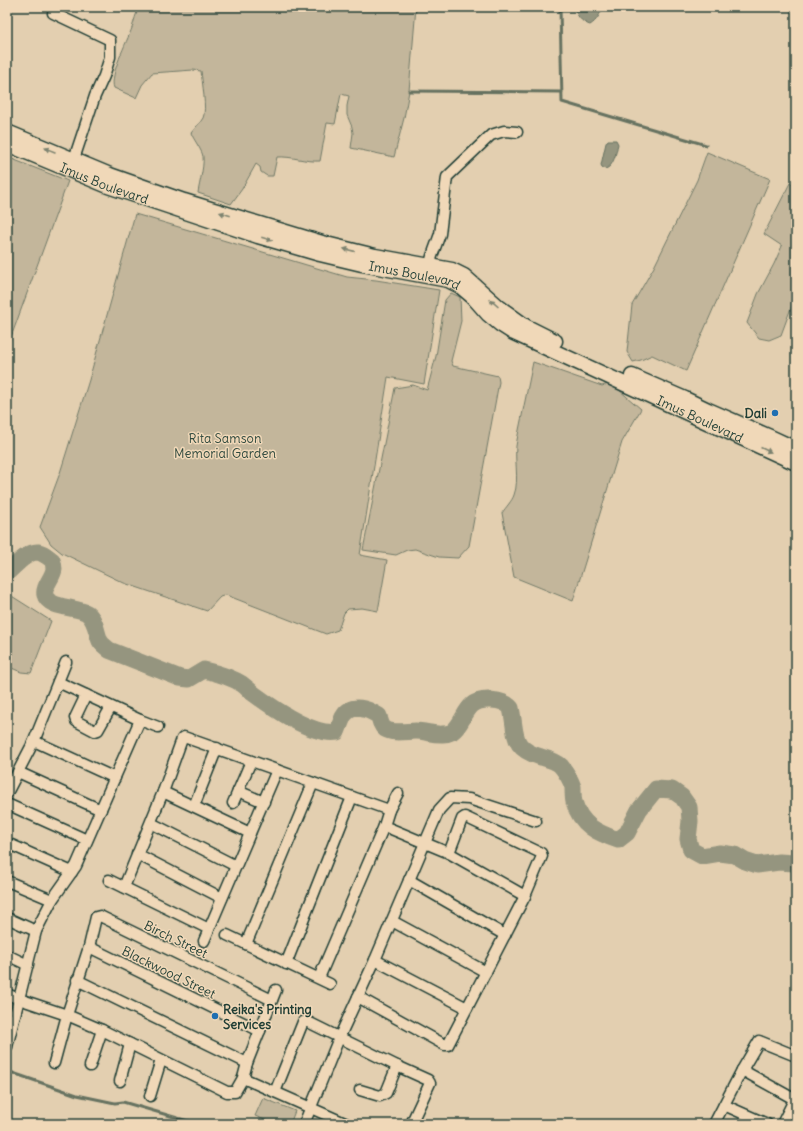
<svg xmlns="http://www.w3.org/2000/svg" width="803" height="1131" font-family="Delius,sans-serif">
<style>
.green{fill:#c3b69b;stroke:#717a68}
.water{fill:#95957f;stroke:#667261}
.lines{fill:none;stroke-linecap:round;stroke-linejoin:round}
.stream{stroke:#667261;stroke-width:3}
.river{stroke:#95957f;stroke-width:17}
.minor-casing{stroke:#1f3d34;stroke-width:13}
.secondary-casing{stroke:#1f3d34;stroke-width:17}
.minor{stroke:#f0d8b8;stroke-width:10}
.secondary{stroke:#f0d8b8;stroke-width:14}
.oneway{fill:#7d836f}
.poi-dot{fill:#1f6fb2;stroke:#f0d8b8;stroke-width:1.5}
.labels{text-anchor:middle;stroke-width:3;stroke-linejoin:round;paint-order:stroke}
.street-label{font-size:13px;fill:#1f3d34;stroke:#f0d8b8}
.poi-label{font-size:13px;font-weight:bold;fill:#1f3d34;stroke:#f0d8b8;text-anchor:end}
.park-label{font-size:13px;fill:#2f493e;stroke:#f0d8b8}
</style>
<rect width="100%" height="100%" fill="#e3cfb0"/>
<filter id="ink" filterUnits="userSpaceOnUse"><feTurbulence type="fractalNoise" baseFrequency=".025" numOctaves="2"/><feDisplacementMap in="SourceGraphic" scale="8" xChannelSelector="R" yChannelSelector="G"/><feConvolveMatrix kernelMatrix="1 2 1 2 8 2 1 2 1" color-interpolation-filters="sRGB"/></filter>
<g filter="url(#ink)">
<!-- green -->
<g class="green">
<path d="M139,7H416L409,91L404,118L394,157L351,148L353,133L352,127L347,115V106L349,96L341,94L335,124L327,123L320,161C305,162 292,156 277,157L273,176H267L261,172L260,167L256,164L242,189L231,204L198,193C199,184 206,161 202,153C199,146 194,140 191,133C195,128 200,123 203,118C207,110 202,81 201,71L193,70L152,73L142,85L136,98L114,88C109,75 127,42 132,28C134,21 136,14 139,7Z"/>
<polygon points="707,152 770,179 686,371 652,355 641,360 633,362 627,352 632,305 654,267 697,180"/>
<polygon points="7,157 68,181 7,348"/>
<polygon points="790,183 796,186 796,296 795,297 781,335 769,340 759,338 747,323 758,294 774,264 782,246 764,234"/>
<polygon points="135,214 347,277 376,280 439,290 424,384 388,377 360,555 387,560 378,611 362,608 348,609 344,613 338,630 326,634 226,595 220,597 207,611 124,583 62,553 51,544 40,527 60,473 89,380"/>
<polygon points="451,293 460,297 461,321 451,361 453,366 498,376 499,382 469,546 458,558 439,557 415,549 407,550 396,555 363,550 395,388 413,385 427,390 436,356 445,300"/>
<path d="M533,362L602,386L611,383L641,409L622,442L573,601L514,577L502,513C506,507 512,501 514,495C520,480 513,456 517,440C522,414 528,388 533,362Z"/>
<polygon points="7,593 51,621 31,673 21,672 7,666"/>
<polygon points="263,1098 295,1111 290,1124 275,1124 255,1116"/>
</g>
<!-- water -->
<g class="water">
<path d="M574,7H603C600,14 597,21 590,25C581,22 577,16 574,7Z"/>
<path d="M608,140H616L618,144C616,152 614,167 605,169L602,167L601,165L606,143Z"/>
</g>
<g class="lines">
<!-- stream -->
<g class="stream">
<polyline points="560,7 562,102 706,145"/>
<polyline points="409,91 562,92"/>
<polyline points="7,1071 77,1095 115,1103 123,1102 198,1124"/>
</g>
<!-- river -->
<path class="river" d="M7,573C14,567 27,551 38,552C44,553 48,557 52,560C53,562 54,566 54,569C53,578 43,586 45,595C48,608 77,607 87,613C96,620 96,632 100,641C102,645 106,647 109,650L180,678L189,679L204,670C217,673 231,677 242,684C246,687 250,691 254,694C273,708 312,736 337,732C339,727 341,722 343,717C352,702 368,709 379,716C380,721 381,726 385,729C393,734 407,731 416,731C425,731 434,735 443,734C445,734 450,733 452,732C461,726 464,712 472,705C481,697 504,699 511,708C517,734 510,748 541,757C548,759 556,761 561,766C565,771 571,781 573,787C573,792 573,798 574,802C581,826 598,833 618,840L627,833L639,810L656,789L672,790L682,797L689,807L690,821L688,839L691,850L702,856L720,853L735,855L745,861L757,865L779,862L794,863L796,865"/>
<defs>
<g id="minor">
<polyline points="53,13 110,40 110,57 104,76 95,96 72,165"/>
<polyline points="428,272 432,256 440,234 447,177 491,135 504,131 517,132"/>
<polyline points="58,682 140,720 158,727"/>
<polyline points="86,695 75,718 76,721 95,731 98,730 111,707"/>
<polyline points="34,741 115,778"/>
<polyline points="18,772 101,810"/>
<polyline points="238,791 264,802"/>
<polyline points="163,792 250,833"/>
<polyline points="7,793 34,741 66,662"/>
<polyline points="233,803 251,761"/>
<polyline points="7,804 87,840"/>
<polyline points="194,806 217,748"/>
<polyline points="151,823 236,866"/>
<polyline points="384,826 449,853 525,896"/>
<polyline points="7,843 72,872"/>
<polyline points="137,854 222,898"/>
<polyline points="109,880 209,929"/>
<polyline points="409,880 505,935"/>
<polyline points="7,881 52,900"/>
<polyline points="124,887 163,792 182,739 184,737 389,810"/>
<polyline points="7,918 36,931"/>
<polyline points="392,921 486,972"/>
<polyline points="227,935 330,984"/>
<polyline points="204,941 277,770"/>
<polyline points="246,944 313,783"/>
<polyline points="89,947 260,1031"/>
<polyline points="7,955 28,965"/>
<polyline points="375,960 467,1008"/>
<polyline points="286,964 352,797"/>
<polyline points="319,978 384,826 389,810 398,793"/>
<polyline points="77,980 247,1063"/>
<polyline points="276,990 247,1063 243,1078 347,1124"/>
<polyline points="7,994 19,999 7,1047"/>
<polyline points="358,997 445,1045 448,1045 525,896 542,856 541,853 465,817 462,819 449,853"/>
<polyline points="54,1063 67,1015 19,999 36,931 52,900 76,866 140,720"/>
<polyline points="90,1066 102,1030"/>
<polyline points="742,1070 794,1099"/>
<polyline points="243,1078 235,1092 227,1092 102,1030 67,1015 89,947 96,917 100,916 272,1000"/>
<polyline points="120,1081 130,1044"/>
<polyline points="360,1090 380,1096 386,1093 397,1066"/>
<polyline points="275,1092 303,1022 306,1021 397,1066 428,1080 430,1083 411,1124"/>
<polyline points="150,1096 161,1060"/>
<polyline points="724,1105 767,1124"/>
<polyline points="304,1124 339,1038 375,960 439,810 450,798 469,799 536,821"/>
<polyline points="714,1124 742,1070 759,1041 796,1056"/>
<polyline points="782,1124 796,1096"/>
</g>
<g id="secondary">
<polyline points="7,132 110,175 184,201 322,243 375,256 452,270 464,276 500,308 525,326 555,341"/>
<path id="s1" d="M7,144L108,186L258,236L320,254L362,264L448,280L460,286L473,297L488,314L500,324L514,333L796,463"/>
<polyline points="632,376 685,399 708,410 770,437 796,449"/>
</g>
</defs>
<!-- minor casing -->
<use href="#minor" class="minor-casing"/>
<!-- secondary casing -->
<use href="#secondary" class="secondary-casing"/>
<!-- minor -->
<use href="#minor" class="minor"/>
<!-- secondary -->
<use href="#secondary" class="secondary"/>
</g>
<!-- one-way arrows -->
<defs><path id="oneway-solid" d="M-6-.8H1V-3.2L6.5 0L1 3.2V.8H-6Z"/></defs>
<g class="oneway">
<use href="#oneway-solid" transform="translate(50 150) rotate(-158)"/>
<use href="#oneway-solid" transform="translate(225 214) rotate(-163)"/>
<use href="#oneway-solid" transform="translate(267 239) rotate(16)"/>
<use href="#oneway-solid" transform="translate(349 250) rotate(-167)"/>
<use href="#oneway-solid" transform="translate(494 303) rotate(-138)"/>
<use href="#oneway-solid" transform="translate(766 450) rotate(24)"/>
</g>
</g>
<!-- markers -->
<g class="poi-dot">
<circle cx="775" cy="413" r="4"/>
<circle cx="215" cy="1016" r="4"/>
</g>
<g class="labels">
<!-- street labels -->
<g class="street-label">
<text dy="5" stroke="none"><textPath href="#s1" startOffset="105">Imus Boulevard</textPath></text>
<text dy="5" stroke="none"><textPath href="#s1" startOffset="429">Imus Boulevard</textPath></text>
<text dy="5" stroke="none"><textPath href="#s1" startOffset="753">Imus Boulevard</textPath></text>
<text transform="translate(176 939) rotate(26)" y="5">Birch Street</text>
<text transform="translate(169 972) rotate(26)" y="5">Blackwood Street</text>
</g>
<!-- poi labels -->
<g class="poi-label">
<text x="767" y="418">Dali</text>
<text x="223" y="1014" text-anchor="start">Reika's Printing<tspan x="223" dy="15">Services</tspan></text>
</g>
<!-- park labels -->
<g class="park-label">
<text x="225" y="443">Rita Samson<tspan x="225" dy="15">Memorial Garden</tspan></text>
</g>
</g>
<!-- margin -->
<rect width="803" height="1131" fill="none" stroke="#f0d8b8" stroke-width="24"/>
<rect x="12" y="12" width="779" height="1107" fill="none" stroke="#1f3d34" stroke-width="1.5" filter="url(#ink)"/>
</svg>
